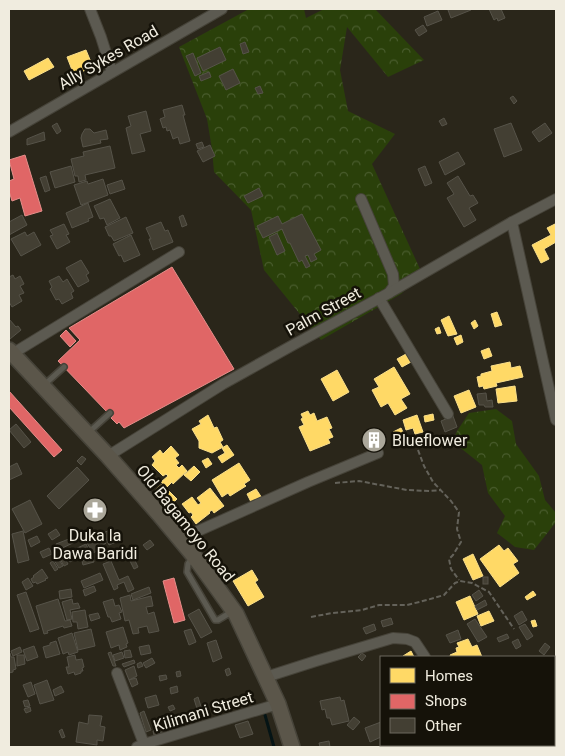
<svg xmlns="http://www.w3.org/2000/svg" width="565" height="756" font-family="Roboto,sans-serif">
<style>
.forest{fill:url(#forest-crowns)}
.homes{fill:#ffd966;stroke:#fadf8a}
.shops{fill:#e06666;stroke:#e58e8a}
.lines{fill:none;stroke-linecap:round;stroke-linejoin:round}
.stream{stroke:#051415;stroke-width:3}
.building{fill:#433f33;stroke:#565349}
.lane-casing{stroke:#464339;stroke-width:8}
.street-casing{stroke:#464339;stroke-width:12}
.primary-casing{stroke:#464339;stroke-width:18}
.path{stroke:#64625a;stroke-width:2;stroke-dasharray:5 2.5;stroke-linecap:butt}
.lane{stroke:#5c5a51;stroke-width:5}
.street{stroke:#5c5a51;stroke-width:10}
.primary{stroke:#5b564a;stroke-width:15}
.labels{text-anchor:middle;stroke-width:5;stroke-linejoin:round;paint-order:stroke}
.street-label{font-size:16px;fill:#f0ecdf;stroke:#151209}
.poi-label{font-size:16px;fill:#f0ecdf;stroke:#151209;text-anchor:start}
</style>
<defs>
<pattern id="forest-crowns" width="20" height="18" patternUnits="userSpaceOnUse" patternTransform="scale(1.25)"><rect width="20" height="18" fill="#2a400a"/><path d="M2 6a3 3 0 1 1 6 0M12 15a3 3 0 1 1 6 0" fill="none" stroke="#495c2d"/></pattern>
</defs>
<rect width="100%" height="100%" fill="#2a261a"/>
<!-- forest -->
<g class="forest">
<polygon points="249,9 304,9 306,18 324,9 375,9 424,60 388,77 347,27 340,70 348,111 395,134 372,164 420,269 408,287 401,294 321,340 264,270 251,210 214,172 212,149 207,119 179,47"/>
<polygon points="496,409 512,421 516,444 539,476 545,500 556,513 556,522 534,550 515,547 497,533 505,516 488,493 482,465 453,442 457,431 469,413"/>
</g>
<!-- homes -->
<g class="homes">
<polygon points="86,50 93,67 74,75 67,57"/>
<polygon points="48,58 54,67 29,80 24,71"/>
<polygon points="555,224 556,242 544,249 549,259 541,263 532,245 551,235 547,228"/>
<polygon points="497,312 502,325 495,327 491,314"/>
<polygon points="449,316 457,334 448,336 441,320"/>
<polygon points="475,320 478,326 474,329 471,323"/>
<polygon points="439,327 441,333 437,334 435,329"/>
<polygon points="461,335 463,342 457,345 454,338"/>
<polygon points="489,348 492,356 484,359 481,351"/>
<polygon points="406,354 411,362 402,367 397,359"/>
<polygon points="510,362 511,368 520,366 523,377 496,383 497,386 484,389 483,386 479,387 477,377 481,376 481,374 492,371 491,366"/>
<polygon points="394,367 410,394 401,399 407,408 395,415 388,403 381,407 372,390 379,387 374,379"/>
<polygon points="337,370 349,392 333,401 321,379"/>
<polygon points="515,386 517,401 498,403 496,389"/>
<polygon points="469,390 476,407 461,413 454,396"/>
<polygon points="308,411 310,415 314,413 317,421 327,417 332,428 329,429 333,437 328,439 330,443 310,451 299,427 304,425 301,419 303,418 301,414"/>
<polygon points="433,414 434,420 425,422 424,416"/>
<polygon points="208,415 214,428 217,427 223,440 220,442 223,447 212,453 199,448 199,441 192,429 201,424 199,421"/>
<polygon points="417,415 423,432 415,434 413,428 406,430 403,420"/>
<polygon points="401,428 408,442 400,446 393,432"/>
<polygon points="373,433 381,447 371,452 368,447 373,445 368,436"/>
<polygon points="227,445 234,455 222,463 218,457 225,453 222,448"/>
<polygon points="171,446 179,455 175,458 179,463 176,465 179,468 182,465 187,471 173,484 172,482 167,487 161,482 168,476 166,474 163,476 152,465 155,461 152,457 160,450 163,454"/>
<polygon points="208,458 212,464 206,468 202,461"/>
<polygon points="239,463 250,480 244,484 246,486 230,496 228,493 222,497 212,480"/>
<polygon points="194,466 200,472 191,481 184,475"/>
<polygon points="162,484 177,499 170,506 154,491"/>
<polygon points="210,488 224,506 214,513 212,510 209,512 210,513 196,524 191,517 193,515 191,512 189,513 182,504 192,497 198,505 201,503 197,498"/>
<polygon points="256,489 262,498 252,504 247,494"/>
<polygon points="499,545 504,551 508,548 518,561 513,564 519,573 500,587 480,559"/>
<polygon points="473,554 483,576 473,580 463,559"/>
<polygon points="252,570 258,580 255,582 264,597 248,606 233,581"/>
<polygon points="533,591 536,595 527,600 525,597"/>
<polygon points="470,596 478,614 464,620 456,602"/>
<polygon points="489,611 494,621 481,626 477,616"/>
<polygon points="535,620 537,626 533,627 531,621"/>
<polygon points="468,639 472,647 477,645 482,657 451,657 450,655 457,652 456,648 459,647 457,643"/>
<polygon points="411,651 414,657 404,657 403,656"/>
<polygon points="554,669 555,669 556,671 556,686 554,688"/>
<polygon points="556,732 556,747 547,747 545,745 554,745 554,733"/>
</g>
<!-- shops -->
<g class="shops">
<polygon points="25,155 42,211 25,216 20,198 12,201 9,191 9,181 14,179 9,160"/>
<polygon points="172,267 234,369 124,428 119,422 117,424 111,418 113,416 108,411 107,412 58,361 80,340 69,328"/>
<polygon points="66,330 76,341 70,347 60,336"/>
<polygon points="9,391 62,450 54,457 9,407"/>
<polygon points="174,578 185,620 174,623 163,581"/>
</g>
<g class="lines">
<!-- stream -->
<polyline class="stream" points="265,715 274,747"/>
</g>
<!-- building -->
<g class="building">
<polygon points="450,9 471,9 471,10 451,18 448,10"/>
<polygon points="489,9 501,9 505,18 498,21 497,18 494,20"/>
<polygon points="438,11 442,20 427,26 424,17"/>
<polygon points="423,25 427,31 419,36 415,30"/>
<polygon points="245,42 249,52 243,54 240,44"/>
<polygon points="220,47 226,60 203,71 197,58"/>
<polygon points="193,53 201,73 195,76 186,56"/>
<polygon points="233,69 240,83 226,90 219,76"/>
<polygon points="209,72 211,77 201,81 199,76"/>
<polygon points="260,86 263,93 258,94 255,88"/>
<polygon points="513,96 517,101 514,104 510,98"/>
<polygon points="182,105 185,115 183,115 190,141 180,144 178,137 173,139 170,130 167,131 166,127 163,128 160,119 165,117 163,110"/>
<polygon points="146,111 151,131 140,134 145,151 132,154 126,128 131,126 128,116"/>
<polygon points="444,118 447,124 442,126 439,121"/>
<polygon points="57,123 61,131 57,134 52,126"/>
<polygon points="511,123 522,150 504,157 494,129"/>
<polygon points="545,123 552,133 539,142 532,132"/>
<polygon points="85,129 90,129 94,133 106,130 108,139 100,140 101,143 83,147 81,138 82,134"/>
<polygon points="44,132 45,140 27,145 27,139"/>
<polygon points="202,142 204,147 198,149 196,144"/>
<polygon points="210,145 215,156 203,162 197,151"/>
<polygon points="110,146 115,168 85,175 86,180 79,182 78,176 75,176 71,159 84,156 83,152"/>
<polygon points="458,152 465,164 445,175 439,162"/>
<polygon points="71,166 75,182 55,188 50,172"/>
<polygon points="425,166 432,183 425,186 418,169"/>
<polygon points="46,176 50,190 45,192 40,178"/>
<polygon points="458,176 470,196 473,195 478,203 469,208 476,220 464,227 447,198 454,194 447,183"/>
<polygon points="103,179 108,195 81,205 74,185 87,181 88,184"/>
<polygon points="122,180 125,189 110,194 107,185"/>
<polygon points="259,188 263,196 248,203 244,196"/>
<polygon points="110,199 120,218 107,225 104,218 100,219 94,206"/>
<polygon points="88,203 93,217 88,219 89,221 72,228 66,213"/>
<polygon points="302,214 321,250 314,254 317,259 311,262 308,255 305,256 310,266 306,268 302,260 299,262 290,243 288,243 282,229 263,238 257,226 278,216 282,224"/>
<polygon points="22,215 27,225 9,235 9,222"/>
<polygon points="183,215 187,225 182,227 179,217"/>
<polygon points="126,217 133,233 114,241 111,236 109,236 105,227"/>
<polygon points="161,222 165,231 168,230 173,242 153,250 149,239 151,239 146,228"/>
<polygon points="64,224 69,234 66,235 70,242 57,249 50,236 53,235 50,230"/>
<polygon points="25,232 27,236 34,232 41,245 21,256 11,239"/>
<polygon points="277,233 285,251 277,255 269,237"/>
<polygon points="131,235 140,255 124,262 121,255 119,256 113,244"/>
<polygon points="81,260 89,273 86,275 89,281 78,287 66,268"/>
<polygon points="13,275 15,279 20,276 24,284 20,286 24,293 19,295 22,301 12,307 9,302 9,277"/>
<polygon points="59,276 63,282 67,279 74,291 71,293 73,298 62,304 59,299 56,300 50,289 52,287 49,281"/>
<polygon points="9,319 16,327 18,326 21,330 10,339 9,337"/>
<polygon points="486,393 487,401 492,400 493,407 485,407 484,405 479,405 477,394"/>
<polygon points="453,416 457,427 445,432 441,421"/>
<polygon points="16,424 31,442 24,448 9,430"/>
<polygon points="82,456 86,459 81,465 77,461"/>
<polygon points="17,463 22,474 9,480 9,467"/>
<polygon points="77,467 89,480 59,509 47,496"/>
<polygon points="30,500 42,524 25,533 12,509"/>
<polygon points="56,529 60,535 52,540 48,534"/>
<polygon points="110,530 116,542 109,545 103,533"/>
<polygon points="23,531 29,560 18,563 12,534"/>
<polygon points="101,535 106,543 103,545 104,547 93,553 87,543"/>
<polygon points="37,536 40,542 31,547 28,540"/>
<polygon points="74,537 75,542 58,550 56,544"/>
<polygon points="150,540 154,545 147,550 143,545"/>
<polygon points="86,544 91,555 80,560 75,549"/>
<polygon points="49,548 52,554 43,558 40,552"/>
<polygon points="73,549 76,557 73,558 69,550"/>
<polygon points="130,550 138,567 134,569 126,553"/>
<polygon points="69,552 73,560 70,562 65,553"/>
<polygon points="63,555 68,564 64,566 59,557"/>
<polygon points="58,558 63,566 59,568 54,560"/>
<polygon points="93,558 94,562 83,565 82,561"/>
<polygon points="53,561 58,569 55,571 50,563"/>
<polygon points="111,561 119,580 128,576 134,589 128,592 124,582 117,585 118,588 114,590 103,564"/>
<polygon points="42,569 48,578 45,579 46,580 37,584 36,582 33,583 31,579 34,577 33,576"/>
<polygon points="100,573 103,580 84,588 81,581"/>
<rect x="483" y="577" width="5" height="7"/>
<polygon points="28,578 33,586 26,590 22,582"/>
<polygon points="94,586 96,591 85,596 83,590"/>
<polygon points="149,587 151,593 133,600 131,594"/>
<polygon points="71,589 72,597 60,599 59,591"/>
<polygon points="479,590 483,596 476,601 472,595"/>
<polygon points="26,592 39,629 30,632 17,595"/>
<polygon points="130,595 131,601 151,596 153,606 146,607 148,614 154,612 159,631 149,633 147,626 138,628 139,633 133,634 129,620 125,621 120,598"/>
<polygon points="58,599 65,621 70,620 72,626 64,628 63,626 47,631 48,633 44,634 36,606"/>
<polygon points="72,599 73,604 78,603 80,608 70,610 72,619 67,620 62,602"/>
<polygon points="113,599 115,606 119,605 122,612 119,613 121,619 112,622 110,617 108,617 103,602"/>
<polygon points="485,600 487,605 477,610 475,606"/>
<polygon points="199,609 212,632 201,638 188,615"/>
<polygon points="85,610 88,627 78,629 77,622 73,622 72,612"/>
<polygon points="522,611 527,620 519,625 514,616"/>
<polygon points="98,613 100,618 91,621 89,615"/>
<polygon points="391,618 393,624 383,627 381,621"/>
<polygon points="475,619 487,637 478,642 467,624"/>
<polygon points="374,624 376,630 366,634 363,628"/>
<polygon points="525,624 533,636 527,640 519,627"/>
<polygon points="123,627 128,643 126,644 127,647 120,650 119,645 111,648 106,632"/>
<polygon points="91,629 95,646 78,650 74,633"/>
<polygon points="191,629 196,642 189,645 184,631"/>
<polygon points="458,630 461,639 450,643 446,635"/>
<polygon points="72,633 78,652 69,655 68,652 63,654 58,638"/>
<polygon points="507,634 509,638 499,642 497,638"/>
<polygon points="518,639 521,646 516,649 512,642"/>
<polygon points="216,640 222,658 213,662 207,643"/>
<polygon points="56,641 60,654 46,658 43,647 50,645 50,643"/>
<polygon points="545,643 550,647 544,655 539,651"/>
<polygon points="149,645 151,653 141,655 139,647"/>
<polygon points="34,646 38,657 27,661 23,650"/>
<polygon points="20,647 22,652 13,656 11,651"/>
<polygon points="130,650 132,657 125,658 124,651"/>
<polygon points="111,652 116,666 113,666 108,653"/>
<polygon points="122,652 124,658 115,661 113,655"/>
<polygon points="10,653 11,657 14,657 16,669 13,670 13,672 9,673 9,654"/>
<polygon points="362,653 366,656 362,661 358,657"/>
<polygon points="17,655 24,655 25,664 17,666"/>
<polygon points="75,655 76,660 82,659 84,667 82,668 83,671 81,671 81,673 75,675 74,672 68,674 66,667 69,667 67,657"/>
<polygon points="152,658 155,663 146,668 143,663"/>
<polygon points="134,660 135,663 124,667 122,664"/>
<polygon points="141,662 143,666 138,668 137,664"/>
<polygon points="134,666 137,676 129,680 125,670"/>
<polygon points="229,668 231,674 227,676 225,670"/>
<polygon points="180,671 181,676 177,677 176,672"/>
<polygon points="166,675 167,679 160,681 159,676"/>
<polygon points="136,678 138,684 132,687 129,680"/>
<polygon points="47,680 54,700 40,704 34,685"/>
<polygon points="31,682 35,694 28,697 23,685"/>
<polygon points="61,686 64,692 55,696 53,690"/>
<polygon points="177,686 178,692 171,694 170,688"/>
<polygon points="156,695 159,705 148,708 145,698"/>
<polygon points="198,697 203,713 199,715 194,699"/>
<polygon points="340,697 341,701 344,700 349,721 332,725 330,718 327,718 325,709 322,710 320,701"/>
<polygon points="28,700 30,706 25,707 23,701"/>
<polygon points="554,702 556,705 556,714 554,712"/>
<polygon points="173,705 175,709 170,711 168,707"/>
<polygon points="30,707 31,711 26,713 24,709"/>
<polygon points="144,711 151,730 146,732 140,713"/>
<polygon points="89,715 102,716 100,726 105,727 103,741 97,740 97,745 76,742 79,722 88,724"/>
<polygon points="354,717 360,722 353,730 347,725"/>
<polygon points="248,721 253,734 240,738 235,725"/>
<polygon points="381,722 381,737 370,742 365,728"/>
<polygon points="171,724 173,728 154,735 153,731"/>
<polygon points="62,729 65,737 62,738 59,731"/>
<polygon points="329,741 330,747 320,747 319,743"/>
<polygon points="392,745 402,745 404,747 394,747"/>
</g>
<g class="lines">
<defs>
<g id="lane">
<polyline points="44,385 64,367"/>
<polyline points="88,433 110,413"/>
<polyline points="192,558 188,564 187,572 215,620 218,620 233,611"/>
</g>
<g id="street">
<polyline points="90,9 101,37 112,72"/>
<polyline points="9,132 222,9"/>
<polyline points="361,199 393,274 394,286 389,293"/>
<polyline points="512,222 556,420"/>
<polyline points="379,298 448,414"/>
<polyline points="12,354 179,252"/>
<polyline points="108,456 223,384 293,345 389,293 512,222 556,199"/>
<polyline points="180,539 308,482 378,453"/>
<polyline points="554,665 556,665"/>
<polyline points="117,673 144,744"/>
<polyline points="266,677 316,661 393,638 407,639 415,642 425,657"/>
<polyline points="474,745 475,747"/>
<polyline points="137,747 144,744 278,704"/>
</g>
<polyline id="primary" points="9,350 108,456 159,514 194,556 236,614 278,704 292,747"/>
</defs>
<!-- lane casing -->
<use href="#lane" class="lane-casing"/>
<!-- street casing -->
<use href="#street" class="street-casing"/>
<!-- primary casing -->
<use href="#primary" class="primary-casing"/>
<!-- path -->
<g class="path">
<polyline points="418,450 424,466 433,482 451,501 459,512 457,529 461,542 453,555 449,559 451,569 459,580"/>
<polyline points="335,483 359,481 407,490 430,491 441,490"/>
<polyline points="311,617 332,613 362,610 379,605 407,605 427,600 444,595 455,583 460,581 472,583 489,592 514,629"/>
<polyline points="451,747 452,745"/>
</g>
<!-- lane -->
<use href="#lane" class="lane"/>
<!-- street -->
<use href="#street" class="street"/>
<!-- primary -->
<use href="#primary" class="primary"/>
</g>
<!-- icons -->
<defs>
<symbol id="building-disc" viewBox="-11 -11 22 22"><circle r="9.5" fill="#aba79a" stroke="#151209"/><path d="M-4-6H4V6H1V3H-1V6H-4ZM-2.5-4.3h1.7v1.8h-1.7ZM.8-4.3h1.7v1.8H.8ZM-2.5-1h1.7V.8h-1.7ZM.8-1h1.7V.8H.8Z" fill="#fff"/></symbol>
<symbol id="pharmacy-disc" viewBox="-11 -11 22 22"><circle r="9.5" fill="#aba79a" stroke="#151209"/><path d="M-2-6h4v4h4v4h-4v4h-4v-4h-4v-4h4Z" fill="#fff"/></symbol>
</defs>
<g fill-rule="evenodd">
<use href="#building-disc" x="360" y="426" width="28" height="28"/>
<use href="#pharmacy-disc" x="81" y="496" width="28" height="28"/>
</g>
<g class="labels">
<!-- street labels -->
<g class="street-label">
<text transform="translate(108 57) rotate(-30)" y="6">Ally Sykes Road</text>
<text transform="translate(323 311) rotate(-29)" y="6">Palm Street</text>
<text transform="translate(186 523) rotate(51)" y="6">Old Bagamoyo Road</text>
<text transform="translate(203 711) rotate(-17)" y="6">Kilimani Street</text>
</g>
<!-- poi labels -->
<g class="poi-label">
<text x="392" y="446">Blueflower</text>
<text x="95" y="541" text-anchor="middle">Duka la<tspan x="95" dy="18">Dawa Baridi</tspan></text>
</g>
</g>
<!-- border -->
<rect width="565" height="756" fill="none" stroke="#f0ecdf" stroke-width="20"/>
<!-- legend -->
<rect x="380" y="656" width="175" height="90" fill="#151209" stroke="#6d695f"/>
<rect x="390" y="668" width="25" height="15" fill="#ffd966" stroke="#6d695f"/>
<text x="425" y="681" font-size="15" fill="#f0ecdf">Homes</text>
<rect x="390" y="694" width="25" height="15" fill="#e06666" stroke="#6d695f"/>
<text x="425" y="706" font-size="15" fill="#f0ecdf">Shops</text>
<rect x="390" y="718" width="25" height="15" fill="#433f33" stroke="#6d695f"/>
<text x="425" y="731" font-size="15" fill="#f0ecdf">Other</text>
</svg>
